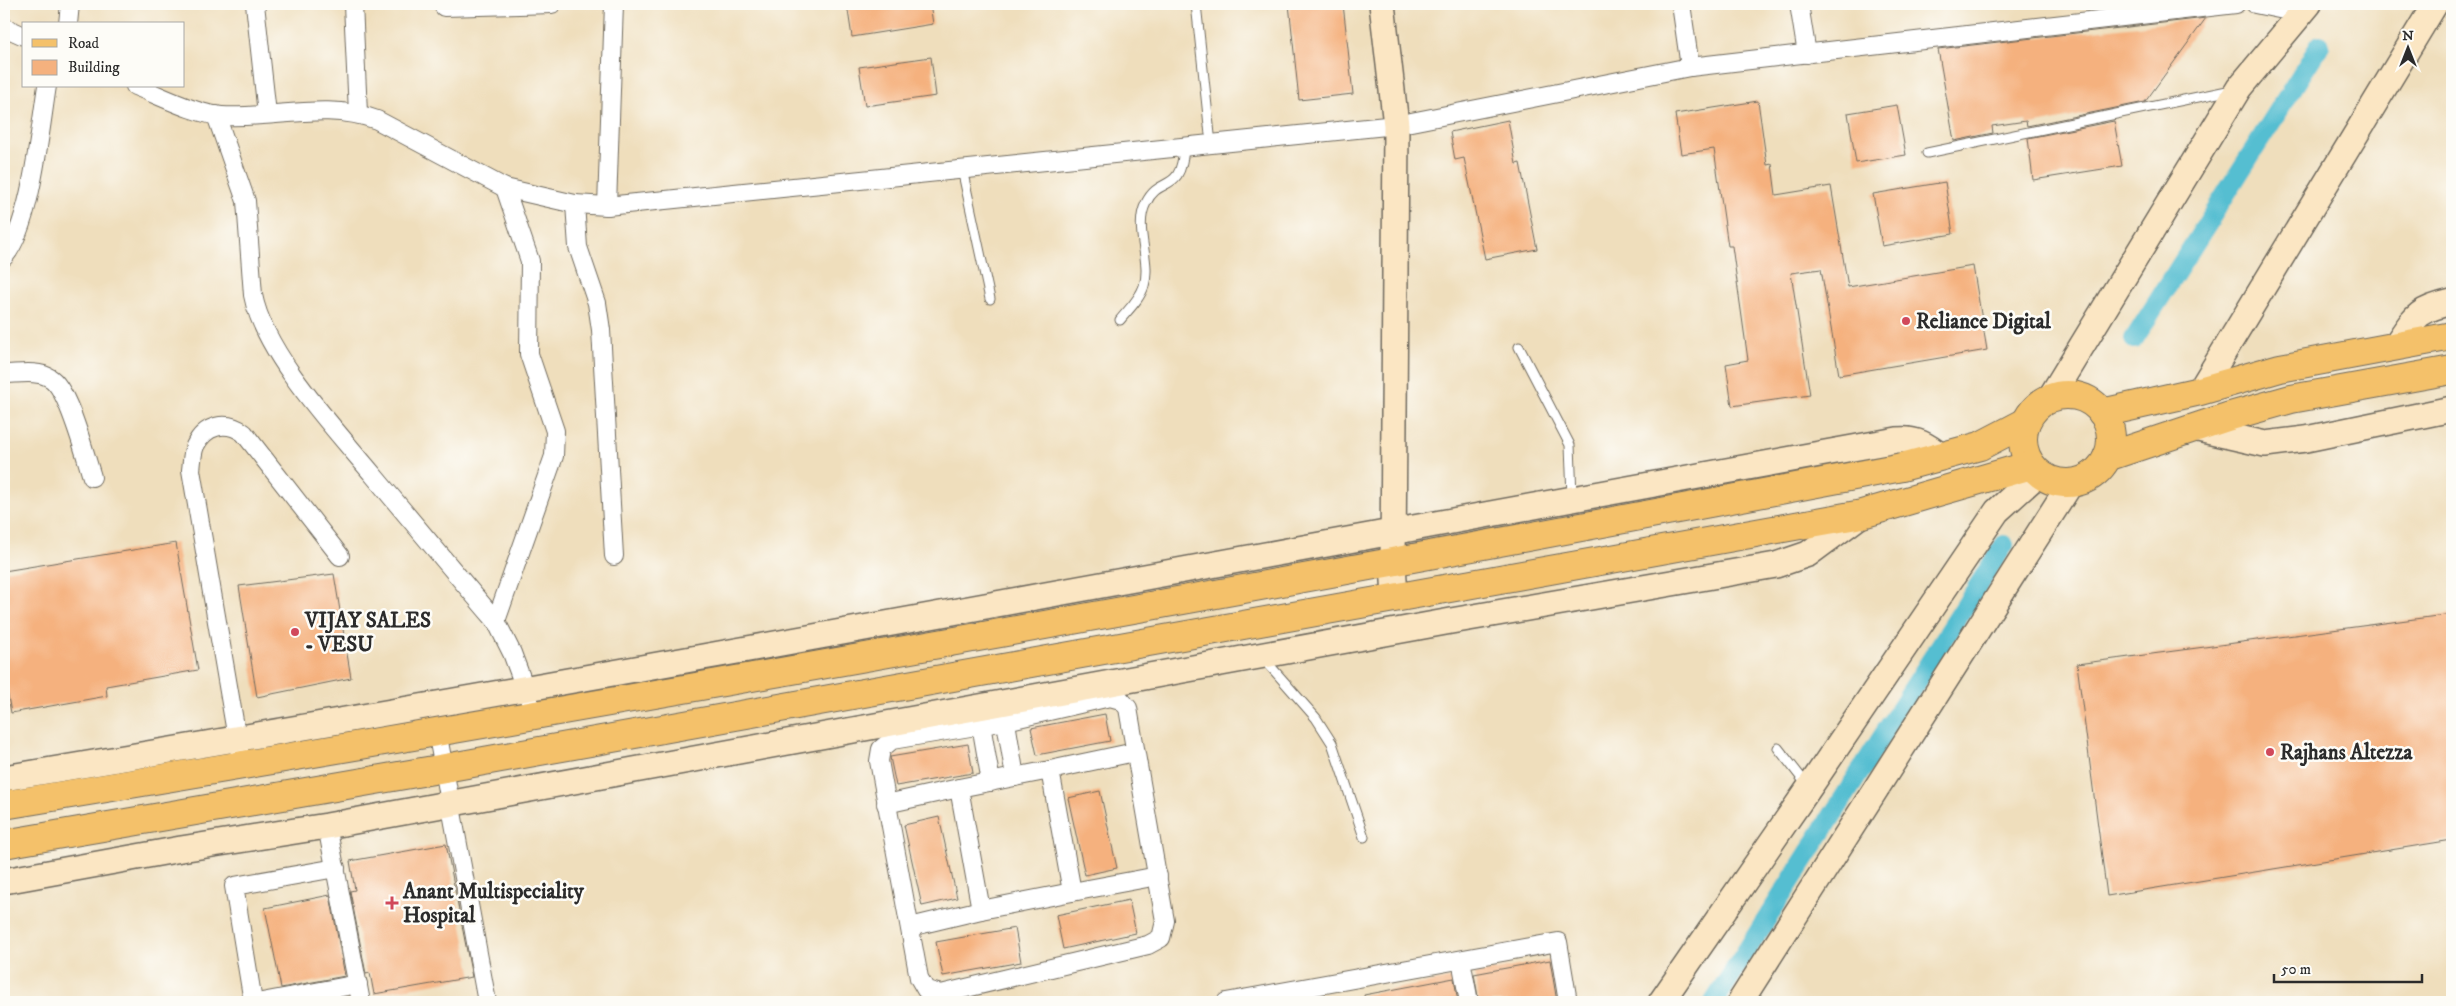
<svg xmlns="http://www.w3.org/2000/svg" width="2456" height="1006" font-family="'IM FELL DW Pica',serif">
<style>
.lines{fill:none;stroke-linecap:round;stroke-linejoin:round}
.canal{stroke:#55bed1;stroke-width:20}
.building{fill:#f5b17e}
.lane-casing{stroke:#706a5e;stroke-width:11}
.street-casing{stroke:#706a5e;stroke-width:20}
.secondary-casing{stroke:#706a5e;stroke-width:28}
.primary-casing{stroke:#706a5e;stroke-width:30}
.lane{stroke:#fff;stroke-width:9}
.street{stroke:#fff;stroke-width:18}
.secondary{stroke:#fbe6c3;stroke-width:25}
.primary{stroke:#f4c16a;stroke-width:28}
.poi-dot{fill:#d1495b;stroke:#fdfcf7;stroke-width:2}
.labels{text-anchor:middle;stroke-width:5;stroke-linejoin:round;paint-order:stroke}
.poi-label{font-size:21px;font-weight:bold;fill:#2b2b2b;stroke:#fdfcf7;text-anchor:start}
</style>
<rect width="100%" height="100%" fill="#fdfcf7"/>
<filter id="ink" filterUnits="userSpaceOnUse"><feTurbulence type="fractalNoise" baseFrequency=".02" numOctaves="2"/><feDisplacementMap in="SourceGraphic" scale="10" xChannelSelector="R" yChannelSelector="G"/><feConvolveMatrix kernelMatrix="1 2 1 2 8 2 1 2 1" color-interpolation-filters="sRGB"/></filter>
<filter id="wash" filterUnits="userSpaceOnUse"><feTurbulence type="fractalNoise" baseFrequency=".0096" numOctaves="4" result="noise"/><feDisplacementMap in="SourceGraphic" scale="20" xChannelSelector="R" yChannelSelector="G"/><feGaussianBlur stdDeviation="1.12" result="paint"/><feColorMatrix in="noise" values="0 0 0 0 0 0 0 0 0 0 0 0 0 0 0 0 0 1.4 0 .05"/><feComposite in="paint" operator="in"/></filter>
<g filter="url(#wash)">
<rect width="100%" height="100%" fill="#efdebc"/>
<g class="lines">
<!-- canal -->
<g class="canal">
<polyline points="2134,339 2320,45"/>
<polyline points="1714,1002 2004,545"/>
</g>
</g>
<g id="blocks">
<!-- building -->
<g class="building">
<polygon points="847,4 930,4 933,24 852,37"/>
<polygon points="1289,4 1343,4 1353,94 1299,100"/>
<polygon points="2206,18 2145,102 2027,126 2026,121 1992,126 1993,133 1954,141 1938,49"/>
<polygon points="931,57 936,96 865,106 859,67"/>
<polygon points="1758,101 1767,165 1772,164 1776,195 1831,186 1848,287 1973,266 1987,350 1839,375 1821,269 1791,273 1810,395 1732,406 1726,364 1748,360 1732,246 1728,246 1714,149 1681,154 1675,114"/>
<polygon points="1897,105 1906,155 1856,163 1848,113"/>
<polygon points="1508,120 1516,164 1520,163 1537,249 1485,259 1464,158 1455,160 1450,132"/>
<polygon points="2114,121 2122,166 2033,180 2028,138"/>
<polygon points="1945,182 1953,234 1882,246 1873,194"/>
<polygon points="176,543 198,670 106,686 107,696 11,713 4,673 4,571"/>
<polygon points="334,574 351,678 257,697 239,586"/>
<polygon points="2452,614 2452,840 2107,896 2077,664"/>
<polygon points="1105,714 1110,741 1037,755 1031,728"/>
<polygon points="968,744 973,773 896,786 890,757"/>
<polygon points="1100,791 1117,868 1085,875 1068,798"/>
<polygon points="939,817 957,898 922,906 904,825"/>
<polygon points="446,844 472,977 374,994 370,973 366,974 350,891 355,890 350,861"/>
<polygon points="330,895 345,976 281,988 265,908"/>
<polygon points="1129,900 1136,933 1063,949 1056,915"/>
<polygon points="1015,928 1021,962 943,976 936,942"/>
<polygon points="1550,960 1557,1002 1479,1002 1474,974"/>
<polygon points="1454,978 1458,1002 1365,1002 1364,995"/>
</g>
</g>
</g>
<g filter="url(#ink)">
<use href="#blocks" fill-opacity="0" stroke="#706a5e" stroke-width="1"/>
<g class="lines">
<defs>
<g id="lane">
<polyline points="1196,4 1211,144"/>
<polyline points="1927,153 2232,90"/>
<polyline points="962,169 990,299"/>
<path d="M1120,320C1128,310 1140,299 1144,286C1152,260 1133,228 1146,203C1160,174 1181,196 1184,147"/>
<polyline points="1519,347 1570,445 1572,497"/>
<polyline points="1264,659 1316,718 1332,743 1364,837"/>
<polyline points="1778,748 1807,785"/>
</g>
<g id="street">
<polyline points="255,4 267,114"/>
<polyline points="353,4 358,113"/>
<polyline points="614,4 607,206 1396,125 1690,67 2236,4"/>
<polyline points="1681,4 1690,67"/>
<polyline points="1799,4 1807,54"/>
<polyline points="2255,4 2303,14"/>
<polyline points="444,7 552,4"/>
<polyline points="68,24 70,4"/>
<polyline points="4,27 24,36"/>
<path d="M135,86C161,96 195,114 222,116C274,119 326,101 377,120L505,188L575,204L607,206"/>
<path d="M216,115L246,201L253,295C264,354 336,430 374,476C415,525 455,573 496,621L512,653L529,699"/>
<polyline points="575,204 578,247 597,303 601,330 614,556"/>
<path d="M4,257C31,226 40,129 47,86"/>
<path d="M4,374C18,374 38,370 50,378C68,388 85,455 92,477"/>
<polyline points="496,621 554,456 555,431 529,354 530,261 505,188"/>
<polygon points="1110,697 1121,700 1128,708 1165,921 1161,938 1148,945 941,994 926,990 919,978 879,761 881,749 892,740 1006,721"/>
<polyline points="1004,710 1015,777"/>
<polyline points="979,713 991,782"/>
<polyline points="437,731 487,1002"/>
<path d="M239,750L191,470C192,463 192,453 195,446C205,425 226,420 244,433L340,556"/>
<polygon points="1050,770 1072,892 981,910 959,788"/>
<polyline points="1050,770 1135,752"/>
<polyline points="886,804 959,788"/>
<polyline points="327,826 361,1002"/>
<polyline points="1072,892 1158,876"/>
<polyline points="910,927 981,910"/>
<polyline points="1461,960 1469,1002"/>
<polyline points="253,1002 234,886 336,868"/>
<polyline points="262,1002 358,984"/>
<polyline points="1226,1002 1558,942 1568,1002"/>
</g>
<g id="secondary">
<polyline points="1382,4 1396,125 1393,563 1395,598"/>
<path d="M2395,346C2415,317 2416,310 2452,302"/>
<polyline points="2200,391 2435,4"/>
<polyline points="2050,398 2239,88 2309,4"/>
<polyline points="2194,428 2265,444 2306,439 2452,409"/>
<path d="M4,778C636,673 1266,554 1897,440C1916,438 1927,445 1942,457"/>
<polyline points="4,881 181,849 327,826 1451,621 1776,565 1808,554 1862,514"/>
<polyline points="1661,1002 1809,788 1997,511 2039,473"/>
<polyline points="1740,1002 2071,483"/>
</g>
<g id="primary">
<circle cx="2067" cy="439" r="44"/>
<polyline points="2102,413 2200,391 2280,368 2452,336"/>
<polyline points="2107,457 2227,417 2291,399 2452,370"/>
<path d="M4,805C638,700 1271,586 1902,467L1980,446L2026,422"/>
<polyline points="4,844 445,768 1862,514 2031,465"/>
</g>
</defs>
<!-- lane casing -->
<use href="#lane" class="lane-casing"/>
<!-- street casing -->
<use href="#street" class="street-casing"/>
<!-- secondary casing -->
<use href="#secondary" class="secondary-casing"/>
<!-- primary casing -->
<use href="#primary" class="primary-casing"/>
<!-- lane -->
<use href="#lane" class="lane"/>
<!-- street -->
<use href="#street" class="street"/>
<!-- secondary -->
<use href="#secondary" class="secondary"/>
<!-- primary -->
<use href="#primary" class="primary"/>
</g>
</g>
<!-- markers -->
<g class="poi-dot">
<circle cx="1906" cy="321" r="5"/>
<circle cx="295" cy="632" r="5"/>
<circle cx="2270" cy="752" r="5"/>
<path d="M389.5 895.5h5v5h5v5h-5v5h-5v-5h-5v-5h5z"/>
</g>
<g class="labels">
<!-- poi labels -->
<g class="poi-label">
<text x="1916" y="328">Reliance Digital</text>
<text x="305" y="627">VIJAY SALES<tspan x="305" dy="24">- VESU</tspan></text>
<text x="2280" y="759">Rajhans Altezza</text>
<text x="403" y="898">Anant Multispeciality<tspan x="403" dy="24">Hospital</tspan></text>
</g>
</g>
<!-- margin -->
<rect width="2456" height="1006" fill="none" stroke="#fdfcf7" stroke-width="20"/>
<!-- legend -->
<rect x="22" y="22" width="162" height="65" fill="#fdfcf7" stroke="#a9a8a5"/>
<rect x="32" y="39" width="25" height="8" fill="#f4c16a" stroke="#a9a8a5"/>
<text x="68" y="48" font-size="15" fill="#2b2b2b">Road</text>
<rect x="32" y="60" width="25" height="15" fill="#f5b17e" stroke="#a9a8a5"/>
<text x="68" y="72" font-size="15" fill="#2b2b2b">Building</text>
<!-- north arrow -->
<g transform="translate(2408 48)" stroke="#fdfcf7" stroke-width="4" paint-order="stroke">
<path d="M0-4L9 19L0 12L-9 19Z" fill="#2b2b2b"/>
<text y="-8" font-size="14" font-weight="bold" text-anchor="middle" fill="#2b2b2b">N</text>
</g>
<!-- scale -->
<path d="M2274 974v8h148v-8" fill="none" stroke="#2b2b2b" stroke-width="2.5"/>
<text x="2281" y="974" font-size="15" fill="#2b2b2b" stroke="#fdfcf7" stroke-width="4" paint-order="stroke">50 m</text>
</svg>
